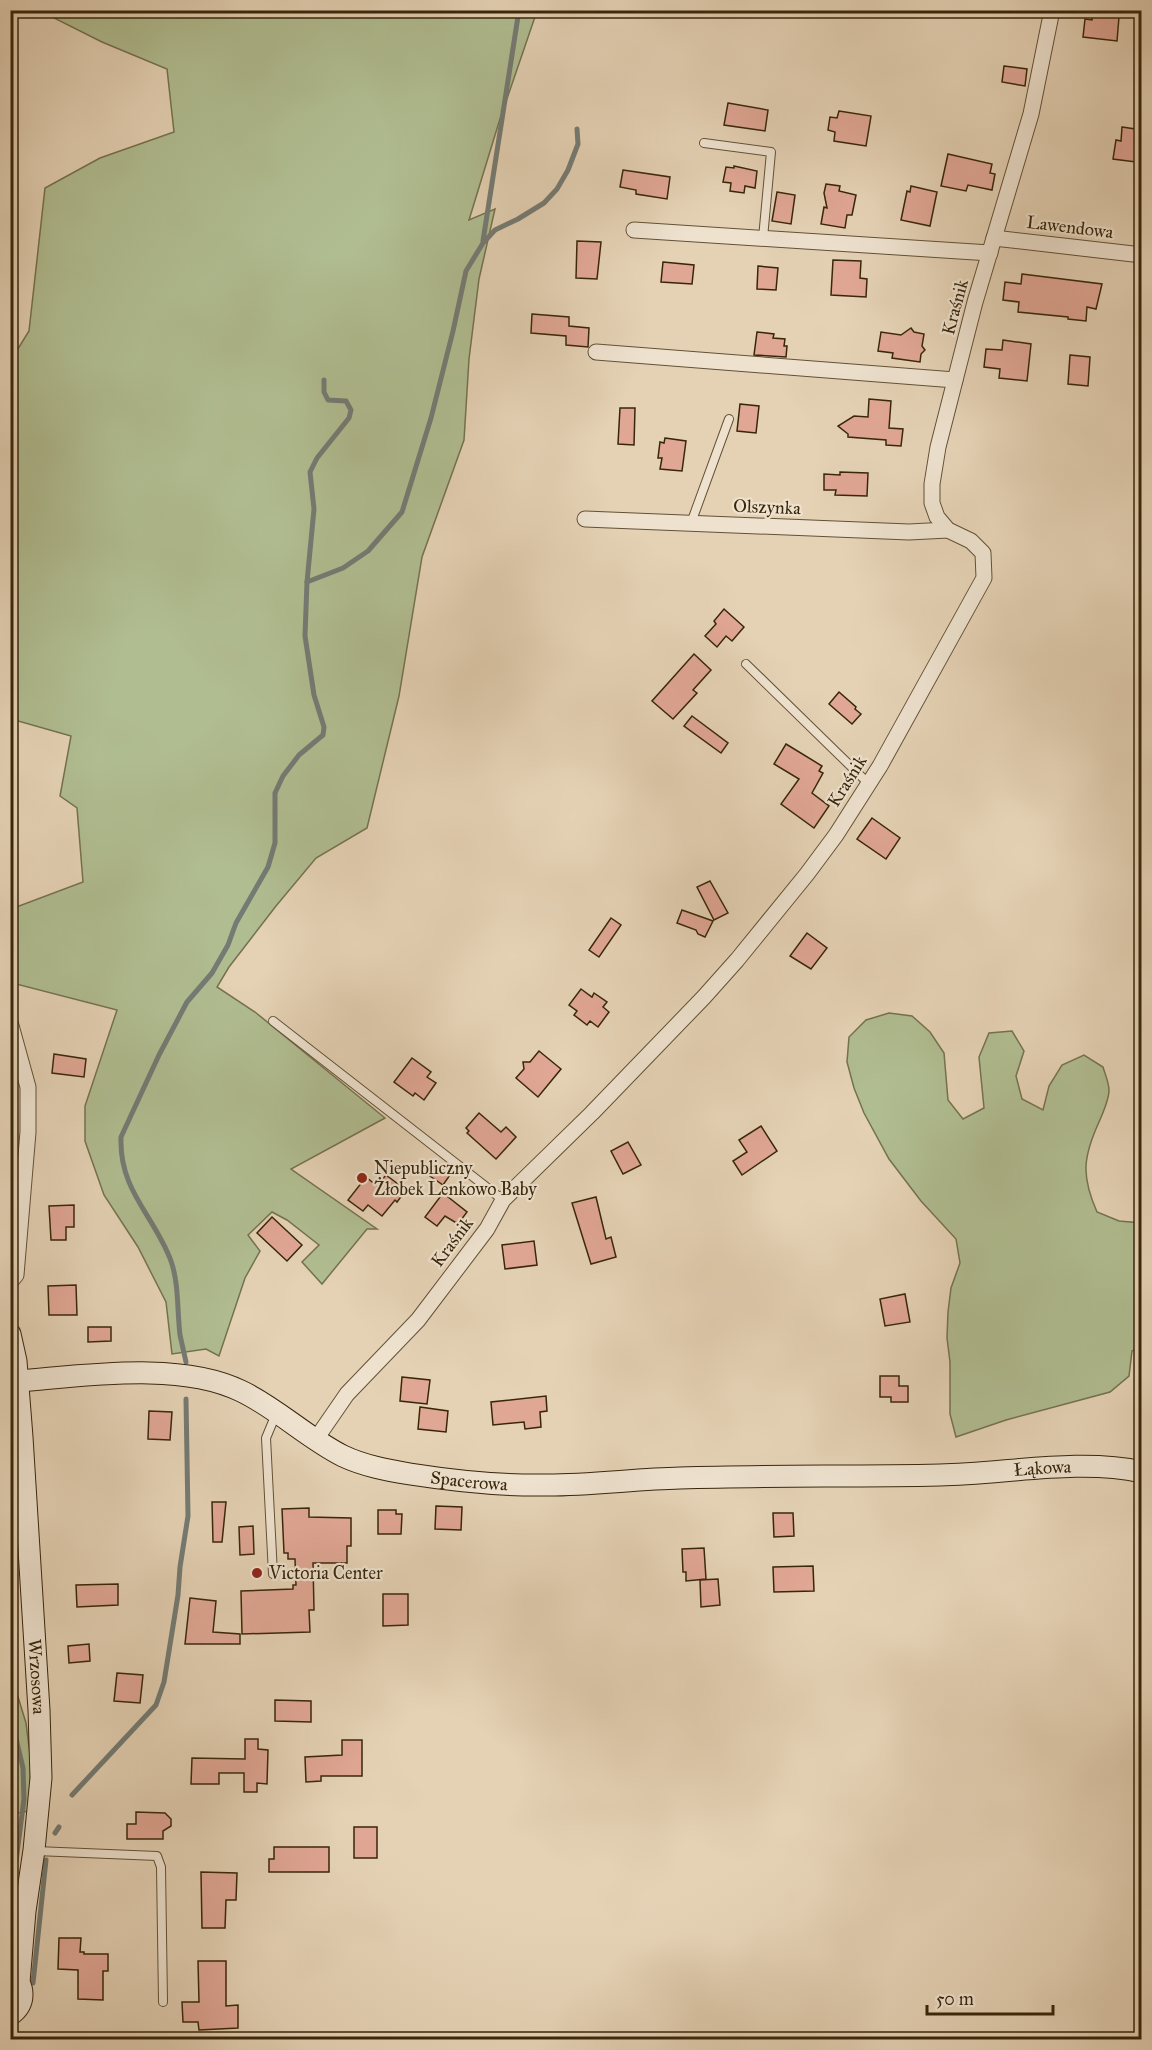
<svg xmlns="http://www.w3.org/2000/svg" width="1152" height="2050" font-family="'IM FELL Great Primer',serif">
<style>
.green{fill:#b0bd91;stroke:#74724e;stroke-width:1.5}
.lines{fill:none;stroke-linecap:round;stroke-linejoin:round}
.stream{stroke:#747b74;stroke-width:5}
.building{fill:#e1a795;stroke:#38260b;stroke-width:1.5}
.lane-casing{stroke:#635136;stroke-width:10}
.street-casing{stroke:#635136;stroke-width:17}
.secondary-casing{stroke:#38260b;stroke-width:23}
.lane{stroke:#eee2cf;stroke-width:8}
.street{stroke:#eee2cf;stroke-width:15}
.secondary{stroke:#eee2cf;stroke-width:21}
.poi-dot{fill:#8f2418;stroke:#eee2cf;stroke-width:2}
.labels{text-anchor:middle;stroke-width:4.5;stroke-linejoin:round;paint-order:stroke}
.street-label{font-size:18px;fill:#38260b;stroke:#eee2cf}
.poi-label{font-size:18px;fill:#38260b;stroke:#eee2cf;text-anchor:start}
</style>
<rect width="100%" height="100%" fill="#e5d2b5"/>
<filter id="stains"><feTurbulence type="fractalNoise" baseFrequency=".00333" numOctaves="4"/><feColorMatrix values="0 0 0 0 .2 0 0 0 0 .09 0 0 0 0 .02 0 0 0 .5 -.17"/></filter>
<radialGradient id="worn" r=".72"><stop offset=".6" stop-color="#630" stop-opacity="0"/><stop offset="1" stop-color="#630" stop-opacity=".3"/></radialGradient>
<!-- green -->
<g class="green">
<polygon points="43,11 537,11 499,122 469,220 495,209 479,279 469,359 464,440 422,557 399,696 367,828 316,858 276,906 229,967 217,987 255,1012 385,1118 291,1169 377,1229 367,1229 322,1284 302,1262 319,1245 287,1220 272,1212 248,1235 260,1251 245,1278 219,1356 206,1349 172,1354 166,1302 138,1247 104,1195 85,1141 85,1106 117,1010 16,984 11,957 11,909 83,882 77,808 60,796 71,736 11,719 11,360 29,331 45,188 100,158 174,132 167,69 102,42 46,14"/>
<path d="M889,1013L912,1016L930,1032L944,1053L948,1100L963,1119L984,1108L979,1057L989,1033L1012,1031L1024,1051L1016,1076L1022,1099L1043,1110L1049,1086L1062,1065L1084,1055L1103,1067C1105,1074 1109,1083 1109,1090C1109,1099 1103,1113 1099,1122C1083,1157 1081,1176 1097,1212L1119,1221L1142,1223L1141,1347L1132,1351L1129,1376L1110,1392L1006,1420L956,1437L950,1414V1362L947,1338L948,1312L951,1288L960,1263L956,1239L921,1201L889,1159L864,1113L854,1088L847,1062L849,1037L866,1020Z"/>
<polygon points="11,1686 15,1687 26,1723 31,1763 29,1811 19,1813 11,1808"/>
</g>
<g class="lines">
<!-- stream -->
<g class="stream">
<polyline points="483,241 519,10"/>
<polyline points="307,582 343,568 368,551 402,512 431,418 453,331 466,271 483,243 495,230 518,219 544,203 557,189 568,170 578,144 577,129"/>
<path d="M186,1362C184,1353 182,1344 180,1335C177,1310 179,1284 171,1261C154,1215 119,1191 121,1137L159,1055L187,1002L212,973L228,945L236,923L268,867L275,843V793L283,776L299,755L323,735L324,727L314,695L305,636L307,582L314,509L310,472L317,458L349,418L351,410L346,401L328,400L324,392V380"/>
<polyline points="10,1702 14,1730 23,1768 24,1799 10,1908"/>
<polyline points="72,1795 156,1705 164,1682 178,1595 180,1567 188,1516 186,1399"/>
<polyline points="55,1833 59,1827"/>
<polyline points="33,1983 46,1860"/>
<polyline points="22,2040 23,2035"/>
</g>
</g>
<!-- building -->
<g class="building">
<polygon points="1093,14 1119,17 1117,41 1083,37 1085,19 1092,20"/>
<polygon points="1004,66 1027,69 1025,86 1002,82"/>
<polygon points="728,103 768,110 765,131 724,125"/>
<polygon points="839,111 871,116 866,146 834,141 835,132 828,130 830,117 837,118"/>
<polygon points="1122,127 1142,130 1141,157 1136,162 1113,159 1116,140 1121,141"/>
<polygon points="948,154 992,164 990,173 995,174 992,190 968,185 966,191 941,186"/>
<polygon points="734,166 757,171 755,188 745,186 744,193 730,191 731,183 723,182 726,167 734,168"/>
<polygon points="623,170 670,177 667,199 636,194 636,190 620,187"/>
<polygon points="826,184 840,186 839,191 856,195 852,215 847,215 845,228 821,224 824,207 827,208 824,193"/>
<polygon points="911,186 937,192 930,226 901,220 907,191 910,192"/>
<polygon points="777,192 795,195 791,224 772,221"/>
<polygon points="577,241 601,242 597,279 576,278"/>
<polygon points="833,260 861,261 860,278 867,279 866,297 831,295"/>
<polygon points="663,262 694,265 692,284 661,282"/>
<polygon points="758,266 778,268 776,290 757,289"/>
<polygon points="1022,274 1102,284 1096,309 1087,307 1086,321 1068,319 1068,317 1018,312 1019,302 1003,300 1005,282 1021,284"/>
<polygon points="532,314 569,317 569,326 589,328 588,347 566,345 566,336 531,333"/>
<polygon points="911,328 914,332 924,334 922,346 925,350 921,354 920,362 892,358 893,353 878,351 881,332 901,335"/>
<polygon points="757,332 774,334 773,338 785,339 784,346 787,346 786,357 754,355"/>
<polygon points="1003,340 1031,344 1027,381 999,378 1000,369 984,367 986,349 1002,350"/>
<polygon points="1070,355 1090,357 1088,386 1068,384"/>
<polygon points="869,399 891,401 889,428 903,429 901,446 886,445 886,440 848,437 848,434 838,426 854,416 868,417"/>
<polygon points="740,404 759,406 756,433 737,431"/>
<polygon points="620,408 635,408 634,445 618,444"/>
<polygon points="665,438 686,441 682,471 660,469 662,458 658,458 660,442 664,443"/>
<polygon points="840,472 868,473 867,496 835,495 836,490 824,490 824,474 840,475"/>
<polygon points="724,609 744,627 732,641 726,636 717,647 705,636 716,624 714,621"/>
<polygon points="694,654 711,670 693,690 697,693 673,719 652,701"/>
<polygon points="839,692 856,707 855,709 861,714 852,724 829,704"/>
<polygon points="692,716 728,743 721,753 684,726"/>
<polygon points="786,744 822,766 819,771 823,773 812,793 829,806 814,828 781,804 799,779 774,764"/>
<polygon points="872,818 900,838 886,859 857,839"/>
<polygon points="710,881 728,913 714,920 697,887"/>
<polygon points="682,910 713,921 705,937 698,934 696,930 677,923"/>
<polygon points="611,918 621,925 599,957 589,950"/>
<polygon points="807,933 827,948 811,969 790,956"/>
<polygon points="581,989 592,997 594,993 607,1002 603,1007 609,1012 598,1027 590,1021 587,1025 574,1015 577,1011 569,1005"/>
<polygon points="539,1051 561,1069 538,1097 516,1078 524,1069 523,1062 530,1062"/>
<polygon points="54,1054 86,1059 84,1077 52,1073"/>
<polygon points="412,1058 431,1072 427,1077 436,1083 424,1100 415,1093 413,1096 394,1082"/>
<polygon points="479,1113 501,1132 506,1127 516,1137 496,1159 467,1133 469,1131 466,1128"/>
<polygon points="761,1126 777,1151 742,1175 733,1161 747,1152 739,1140"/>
<polygon points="628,1142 641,1165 623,1174 611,1151"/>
<polygon points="438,1166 450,1175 443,1185 430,1176"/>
<polygon points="386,1175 406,1190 397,1202 395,1200 382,1216 368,1205 363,1211 348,1200 366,1177 377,1186"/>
<polygon points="443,1193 467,1212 458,1224 445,1216 437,1226 425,1217"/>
<polygon points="596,1197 606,1239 611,1237 616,1257 591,1264 572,1203"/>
<polygon points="74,1205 74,1227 66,1227 66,1240 51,1240 49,1206"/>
<polygon points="272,1217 302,1245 287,1261 257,1233"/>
<polygon points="534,1241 537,1265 505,1269 502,1245"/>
<polygon points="76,1285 77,1315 49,1315 48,1286"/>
<polygon points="905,1294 910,1322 885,1326 880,1299"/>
<polygon points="88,1327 111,1327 111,1341 88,1342"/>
<polygon points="880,1376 899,1376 899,1386 908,1386 908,1402 891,1402 891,1397 880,1397"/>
<polygon points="402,1377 430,1380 427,1404 400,1401"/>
<polygon points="546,1396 547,1411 540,1412 541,1427 525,1429 524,1422 493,1425 491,1402"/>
<polygon points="420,1407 448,1411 446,1432 418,1429"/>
<polygon points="149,1411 172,1412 170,1440 148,1439"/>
<polygon points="212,1502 226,1502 222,1542 213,1542"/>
<polygon points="436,1506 462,1507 461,1530 435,1529"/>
<polygon points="309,1508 309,1517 351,1518 351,1546 347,1546 347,1563 313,1563 314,1610 309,1610 310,1632 242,1634 241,1591 293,1589 293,1585 296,1585 295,1559 288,1559 288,1553 284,1553 282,1509"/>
<polygon points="378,1510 396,1510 396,1514 402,1514 401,1534 378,1534"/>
<polygon points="773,1513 793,1513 794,1536 774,1537"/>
<polygon points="253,1526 254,1554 240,1555 239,1527"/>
<polygon points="704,1548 706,1579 686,1581 686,1572 683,1572 682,1549"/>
<polygon points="813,1566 814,1591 774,1592 773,1567"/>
<polygon points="718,1579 720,1605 701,1607 700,1580"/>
<polygon points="118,1584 118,1605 77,1607 76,1585"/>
<polygon points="383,1594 408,1594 408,1625 383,1626"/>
<polygon points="190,1598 216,1601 213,1632 240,1634 240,1644 185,1644"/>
<polygon points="89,1644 90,1661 69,1663 68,1646"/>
<polygon points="117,1673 143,1675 140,1703 114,1701"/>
<polygon points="275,1700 311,1701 311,1722 275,1721"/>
<polygon points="245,1739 258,1739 258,1749 268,1750 267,1784 257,1783 257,1792 244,1792 244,1773 219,1773 219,1784 191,1784 192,1758 245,1759"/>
<polygon points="342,1740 362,1740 362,1776 321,1776 321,1781 306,1782 305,1757 342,1755"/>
<polygon points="136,1812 165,1813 171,1819 171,1826 163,1831 163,1839 127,1839 127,1824 136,1824"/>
<rect x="354" y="1827" width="23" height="31"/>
<polygon points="274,1847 329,1847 329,1872 269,1872 269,1859 274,1859"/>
<polygon points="201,1872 237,1873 236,1900 226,1900 225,1928 202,1928"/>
<polygon points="59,1938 81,1938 80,1952 84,1952 84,1954 108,1954 108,1971 103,1971 103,2000 78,1999 78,1970 58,1969"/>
<polygon points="198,1961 226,1961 226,2006 238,2005 238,2028 199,2030 198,2022 183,2022 182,2002 199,2002"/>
</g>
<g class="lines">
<defs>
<g id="lane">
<polyline points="704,143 771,152 763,238"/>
<polyline points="691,523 729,419"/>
<polyline points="746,664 869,784"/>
<polyline points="273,1021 503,1200"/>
<polyline points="273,1574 266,1438 276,1414"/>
<polyline points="36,1851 157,1856 161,1867 163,2002"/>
</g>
<g id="street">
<polyline points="634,230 990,253"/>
<polyline points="994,238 1142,255"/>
<polyline points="596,352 955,380"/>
<polyline points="585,519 909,532 948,530"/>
<polyline points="10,1022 28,1087 28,1132 16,1275 10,1282"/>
<polyline points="316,1439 347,1394 418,1320 487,1229 503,1200 592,1113 704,997 737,960 807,874 836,835 880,766 984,578 983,553 971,541 948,530 937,517 932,503 932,484 938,447 975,302 1031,114 1052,10"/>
</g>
<g id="secondary">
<path id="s1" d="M10,1334L16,1361L22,1437L39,1710L41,1778L34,1850L25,1911L19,1982"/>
<path id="s2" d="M18,1381C84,1376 180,1361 241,1391C277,1408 307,1438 343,1456C364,1466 387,1470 410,1474C455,1481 502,1486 548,1485C592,1485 636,1479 680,1478C767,1475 853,1477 940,1475C1004,1474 1079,1458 1142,1472"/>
<path d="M10,1974C26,1985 26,2004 10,2015"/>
</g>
</defs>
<!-- lane casing -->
<use href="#lane" class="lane-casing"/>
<!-- street casing -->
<use href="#street" class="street-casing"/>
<!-- secondary casing -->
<use href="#secondary" class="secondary-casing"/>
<!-- lane -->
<use href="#lane" class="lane"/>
<!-- street -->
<use href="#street" class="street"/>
<!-- secondary -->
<use href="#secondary" class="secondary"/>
</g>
<!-- markers -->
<g class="poi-dot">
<circle cx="362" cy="1178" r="6"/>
<circle cx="257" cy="1573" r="6"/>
</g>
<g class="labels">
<!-- street labels -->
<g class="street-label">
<text transform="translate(1070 227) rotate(7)" y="6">Lawendowa</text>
<text transform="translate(955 307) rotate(-75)" y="6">Kraśnik</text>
<text transform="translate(767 507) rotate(2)" y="6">Olszynka</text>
<text transform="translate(847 781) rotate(-58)" y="6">Kraśnik</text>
<text transform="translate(452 1242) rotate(-53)" y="6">Kraśnik</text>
<text dy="6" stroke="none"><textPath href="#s2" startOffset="1050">Łąkowa</textPath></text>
<text dy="6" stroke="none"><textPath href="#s2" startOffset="476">Spacerowa</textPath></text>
<text dy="6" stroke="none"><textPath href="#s1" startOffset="344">Wrzosowa</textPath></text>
</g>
<!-- poi labels -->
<g class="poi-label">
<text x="374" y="1174">Niepubliczny<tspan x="374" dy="21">Żłobek Lenkowo Baby</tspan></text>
<text x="269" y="1579">Victoria Center</text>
</g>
</g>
<!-- margin -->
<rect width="1152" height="2050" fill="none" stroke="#e5d2b5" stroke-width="36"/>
<rect x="12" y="12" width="1128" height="2026" fill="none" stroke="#38260b" stroke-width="3"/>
<rect x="18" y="18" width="1116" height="2014" fill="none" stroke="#38260b" stroke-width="1.5"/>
<!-- scale -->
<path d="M927 2005v9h126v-9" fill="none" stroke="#38260b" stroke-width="3"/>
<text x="936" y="2005" font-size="18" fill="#38260b" stroke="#eee2cf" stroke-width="4.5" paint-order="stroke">50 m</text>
<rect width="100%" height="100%" filter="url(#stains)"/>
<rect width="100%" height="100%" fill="url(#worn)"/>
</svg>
